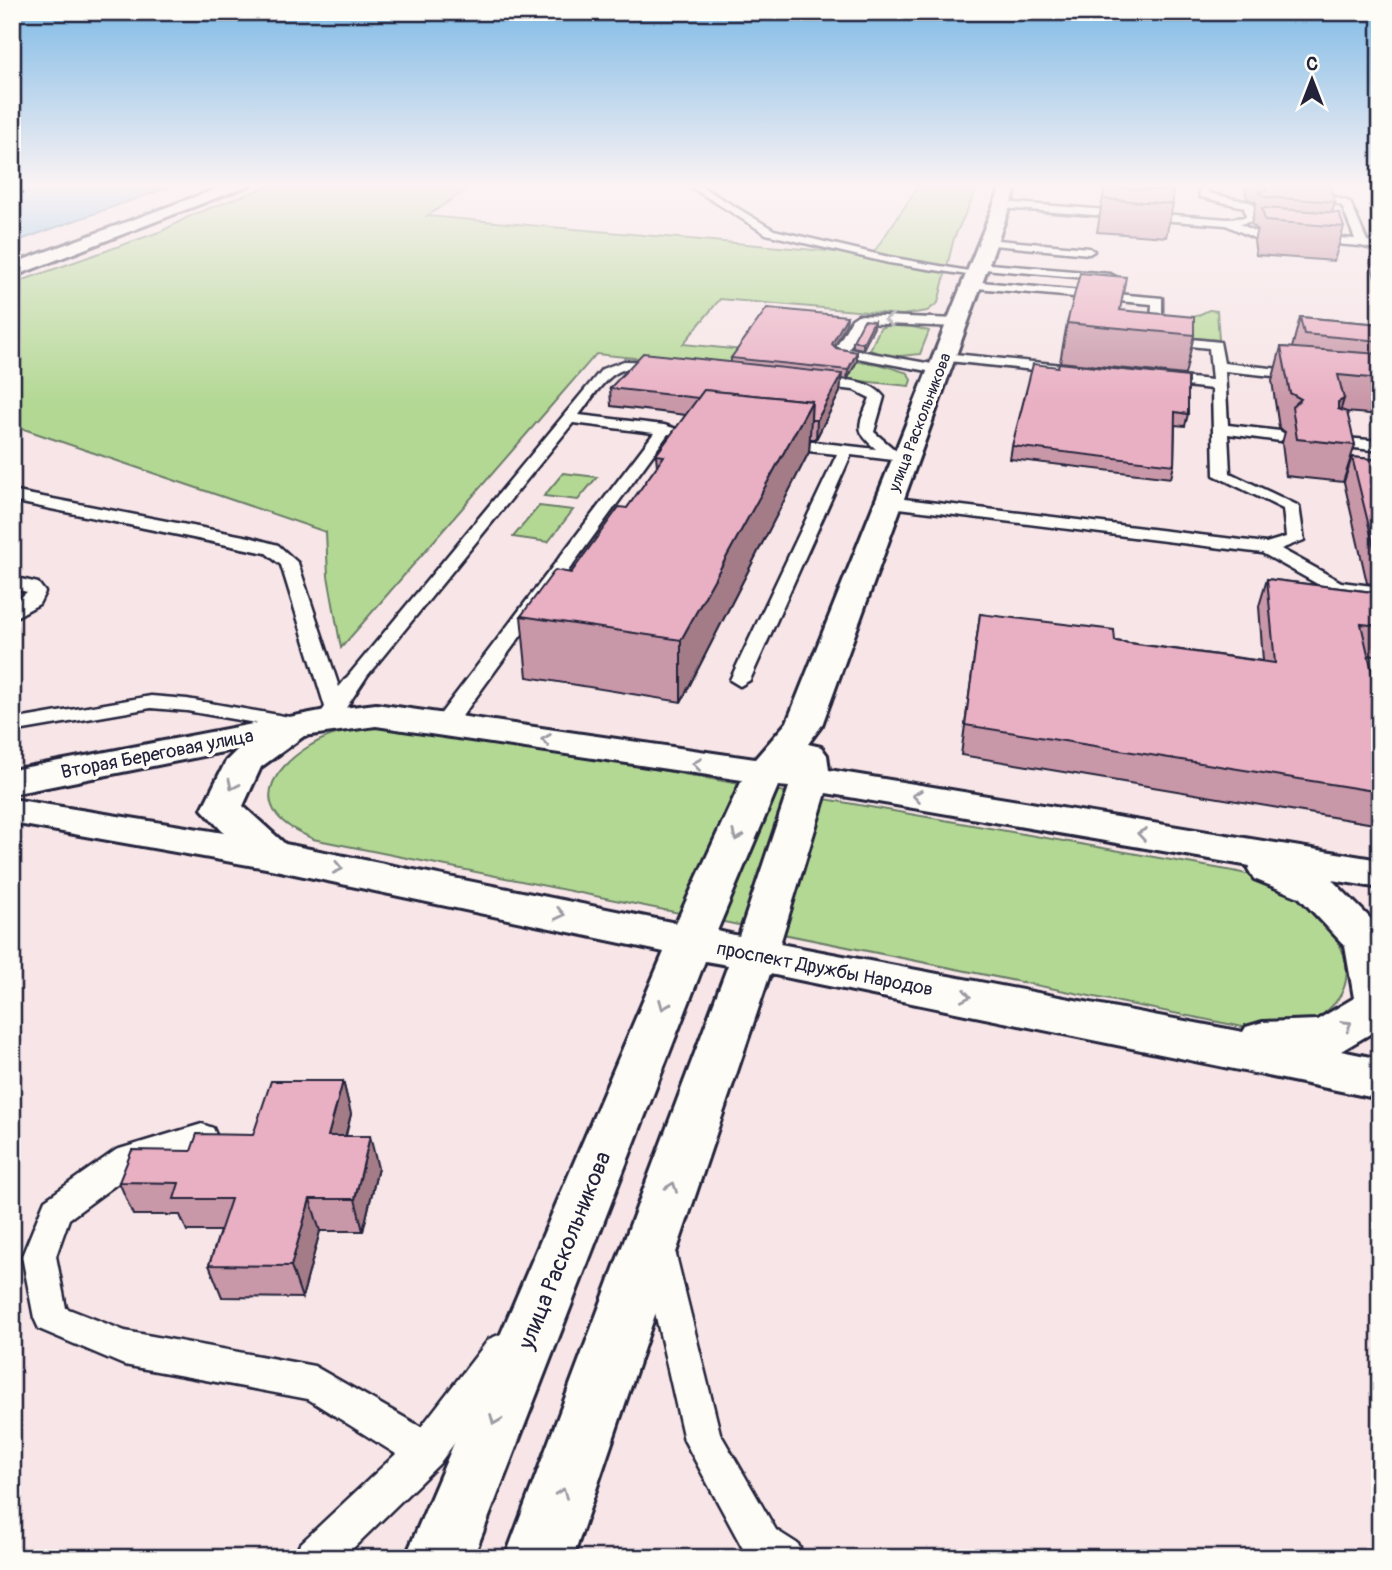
<svg xmlns="http://www.w3.org/2000/svg" width="1392" height="1570" font-family="Pangolin,sans-serif">
<style>
.green{fill:#b3d894;stroke:#6a7d68;stroke-width:2}
.water{fill:#82c2e3;stroke:#5c82a0;stroke-width:2}
.lines{fill:none;stroke-linecap:round;stroke-linejoin:round}
.lane-casing{stroke:#22223b;stroke-width:5}
.street-casing{stroke:#22223b;stroke-width:6}
.secondary-casing{stroke:#22223b;stroke-width:6}
.lane{fill:#fdfcf7;fill-rule:evenodd}
.street{fill:#fdfcf7;fill-rule:evenodd}
.secondary{fill:#fdfcf7;fill-rule:evenodd}
.wall{fill:#c897a8;stroke:#22223b;stroke-width:2}
.shaded-wall{fill:#a37b88;stroke:#22223b;stroke-width:2}
.building{fill:#e9b0c3;stroke:#22223b;stroke-width:2}
.oneway{stroke:#9a9aa2}
.labels{text-anchor:middle;stroke-width:7;stroke-linejoin:round;paint-order:stroke}
.far-street-label{font-size:16px;fill:#22223b;stroke:#fdfcf7}
.street-label{font-size:19px;fill:#22223b;stroke:#fdfcf7}
.near-street-label{font-size:23px;fill:#22223b;stroke:#fdfcf7}
</style>
<rect width="100%" height="100%" fill="#f7e5e7"/>
<filter id="ink" filterUnits="userSpaceOnUse"><feTurbulence type="fractalNoise" baseFrequency=".0143" numOctaves="2"/><feDisplacementMap in="SourceGraphic" scale="14" xChannelSelector="R" yChannelSelector="G"/><feConvolveMatrix kernelMatrix="1 2 1 2 8 2 1 2 1" color-interpolation-filters="sRGB"/></filter>
<g filter="url(#ink)">
<!-- green -->
<g class="green">
<polygon points="274,184 475,184 427,216 872,255 920,184 979,184 954,238 938,303 927,311 902,315 720,299 683,344 879,364 908,373 911,380 909,386 596,354 341,648 328,576 326,532 12,425 12,284 162,231 192,215"/>
<polygon points="1209,310 1217,311 1219,340 1175,336 1175,326"/>
<polygon points="890,325 905,325 929,331 920,354 890,357 870,350 880,328"/>
<polygon points="563,473 597,477 578,500 544,496"/>
<polygon points="539,506 573,510 548,542 513,537"/>
<path d="M400,726L423,728L1233,871C1253,876 1276,878 1293,891C1327,915 1369,968 1332,1006C1326,1012 1316,1022 1307,1025C1291,1029 1270,1028 1253,1029L313,839C300,832 286,827 277,815C252,781 303,746 330,736C352,728 376,727 400,726Z"/>
</g>
<!-- water -->
<polygon class="water" points="12,184 177,184 12,243"/>
<g class="lines">
<defs>
<g id="lane">
<polygon points="686,184 697,184 774,230 889,257 980,273 974,276 889,263 766,234"/>
<polygon points="1198,184 1208,184 1208,193 1253,203 1257,220 1240,224 1256,232 1355,239 1342,206 1311,194 1309,184 1319,184 1320,192 1350,202 1367,241 1380,245 1380,251 1361,246 1254,238 1226,225 1001,208 996,205 1001,202 1228,219 1246,217 1244,207 1200,197"/>
<polygon points="986,239 1089,248 1094,251 1089,254 982,244 981,242"/>
<polygon points="977,263 1110,274 1116,277 1110,280 973,268 973,264"/>
<polygon points="969,281 1162,298 1162,336 1220,342 1224,363 1308,372 1310,375 1303,379 1225,371 1228,425 1280,431 1288,436 1280,441 1228,434 1230,473 1299,506 1304,540 1281,549 1341,582 1380,587 1380,599 1330,591 1262,553 882,506 880,502 888,497 1266,543 1286,537 1283,509 1214,475 1212,389 1159,383 1152,379 1159,375 1212,380 1209,348 1150,342 1152,304 965,287 965,283"/>
<polygon points="858,315 957,319 963,323 957,327 862,323 849,349 943,366 945,369 938,373 836,354 834,351 852,319"/>
<polygon points="944,353 1063,365 1070,369 1063,373 939,360 937,357"/>
<path d="M624,361L662,362L669,366C658,375 640,367 626,369C606,373 591,400 579,415L664,425L683,431L676,435L668,434L452,730H436L433,725L436,720L654,433L573,423L367,676L334,726L326,727L315,721L325,707L281,565L266,553L12,501V491L249,537L278,545L298,563L339,687L602,369Z"/>
<path d="M811,378C835,380 867,376 884,397L874,432L901,455L893,460L851,455L750,680L740,686L730,680L837,454L779,448L771,443L779,438L876,449C852,429 860,424 870,398L854,390L806,385L804,382Z"/>
<polygon points="1334,437 1380,441 1380,451 1329,445 1329,439"/>
<polygon points="12,577 38,583 45,592 39,604 12,619 12,605 27,592 12,588"/>
<polygon points="151,696 187,699 301,719 312,725 301,731 187,711 151,708 12,732 12,720"/>
<polygon points="202,1124 213,1128 217,1137 213,1146 137,1169 69,1219 56,1256 66,1308 125,1331 314,1366 421,1427 489,1339 501,1334 513,1339 519,1351 513,1363 439,1464 343,1558 294,1558 300,1544 396,1454 308,1399 124,1365 39,1329 34,1318 22,1256 45,1200 116,1150"/>
<polygon points="659,1240 671,1245 676,1255 720,1433 776,1530 798,1544 804,1558 748,1558 684,1440 642,1255 647,1245"/>
</g>
<polygon id="street" points="230,184 252,184 12,277 12,264"/>
<path id="secondary" d="M1002,184H1018L822,725L808,744L821,747L827,755L829,770L1380,860V888L1332,880L1380,928V1028L1341,1051L1380,1059V1099L770,974L573,1558H505L728,965L705,961L473,1558H405L664,952L266,868L12,823V799L224,833L202,809L226,761L238,749L12,794V770L326,710L376,704L755,759L787,722ZM376,726L742,780L676,923L285,844L243,806L261,767L304,736ZM778,786L789,787L739,936L717,931ZM826,793L1250,866L1248,869L1254,879L1299,897L1345,946L1354,998L1317,1020L1263,1022L1246,1027L1243,1032L780,944Z"/>
</defs>
<!-- lane casing -->
<use href="#lane" class="lane-casing"/>
<!-- street casing -->
<use href="#street" class="street-casing"/>
<!-- secondary casing -->
<use href="#secondary" class="secondary-casing"/>
<!-- lane -->
<use href="#lane" class="lane"/>
<!-- street -->
<use href="#street" class="street"/>
<!-- secondary -->
<use href="#secondary" class="secondary"/>
</g>
<!-- wall -->
<g class="wall">
<polygon points="1105,184 1171,191 1173,204 1166,237 1097,232"/>
<polygon points="1244,184 1329,184 1335,202 1332,213 1344,227 1334,261 1256,255 1254,241 1257,229 1251,224 1256,204 1256,202 1247,199"/>
<polygon points="1380,231 1380,290 1370,263"/>
<polygon points="1120,310 1194,335 1185,375 1060,362 1067,323"/>
<polygon points="847,316 846,324 835,346 857,361 847,380 841,379 840,392 816,439 810,439 809,452 681,702 527,677 521,616 571,573 627,508 657,466 656,455 686,415 611,406 610,388 731,363 731,358"/>
<polygon points="1300,317 1380,324 1380,415 1346,412 1355,445 1343,482 1286,476 1282,443 1285,432 1279,428 1272,381 1281,347 1292,348"/>
<polygon points="874,321 874,327 863,349 853,347 853,341"/>
<polygon points="1058,367 1188,414 1185,426 1175,425 1174,465 1171,478 1010,459 1012,446"/>
<polygon points="1352,457 1380,460 1380,657 1368,655 1380,706 1380,825 961,755 980,614 1115,641 1263,661 1259,606 1267,579 1374,592 1376,585 1367,583 1344,482"/>
<polygon points="343,1081 351,1114 346,1136 378,1168 363,1231 320,1231 302,1298 222,1297 209,1265 220,1231 187,1231 180,1215 133,1215 119,1182 191,1151 253,1135"/>
</g>
<!-- shaded-wall -->
<g class="shaded-wall">
<polygon points="847,316 846,324 832,352 832,344"/>
<polygon points="874,321 874,327 863,349 863,343"/>
<polygon points="857,352 857,361 847,380 848,370"/>
<polygon points="842,374 840,392 816,439 817,420"/>
<polygon points="1344,399 1333,435 1338,402"/>
<polygon points="812,401 809,452 681,702 681,640"/>
<polygon points="343,1081 351,1114 337,1168 328,1136"/>
<polygon points="370,1136 378,1168 363,1231 355,1199"/>
<polygon points="310,1199 320,1231 302,1298 291,1266"/>
</g>
<!-- building -->
<g class="building">
<polygon points="1105,184 1171,184 1171,191 1105,187 1104,190"/>
<polygon points="1266,184 1329,184 1335,202 1265,197 1259,192 1267,190"/>
<polygon points="1105,187 1173,191 1173,204 1103,199"/>
<polygon points="1262,208 1339,213 1344,227 1265,221"/>
<polygon points="1080,273 1126,277 1120,310 1194,317 1194,335 1067,323"/>
<polygon points="767,308 847,316 832,344 836,348 857,352 848,370 731,358"/>
<polygon points="1300,317 1380,324 1380,341 1304,334"/>
<polygon points="864,320 874,321 863,343 853,341"/>
<polygon points="1281,347 1380,354 1380,379 1338,375 1344,399 1338,402 1338,409 1347,412 1355,445 1297,439 1292,407 1301,399 1290,393"/>
<polygon points="643,353 842,374 817,420 811,420 812,401 704,390 698,398 610,388"/>
<polygon points="1059,363 1188,377 1188,414 1175,412 1174,465 1012,446 1033,364 1058,367"/>
<polygon points="704,390 812,401 681,640 521,616 555,570 571,573 619,507 627,508 664,456 656,455"/>
<polygon points="1352,457 1380,460 1380,556 1376,555"/>
<polygon points="1267,579 1380,593 1380,626 1361,624 1380,706 1380,792 965,725 980,614 1114,630 1115,641 1275,663"/>
<polygon points="271,1081 343,1081 328,1136 370,1136 355,1199 310,1199 291,1266 209,1265 231,1199 174,1199 179,1183 119,1182 132,1150 191,1151 197,1134 253,1135"/>
</g>
<!-- one-way arrows -->
<defs><path id="oneway-chevron" d="M-2-3.5L2.5 0L-2 3.5" fill="none" stroke-width="1.6" stroke-linecap="round" stroke-linejoin="round" transform="scale(1.75)"/></defs>
<g class="oneway">
<use href="#oneway-chevron" transform="translate(889 320) rotate(-177)"/>
<use href="#oneway-chevron" transform="translate(546 740) rotate(-171)"/>
<use href="#oneway-chevron" transform="translate(697 764) rotate(-172)"/>
<use href="#oneway-chevron" transform="translate(233 785) rotate(116)"/>
<use href="#oneway-chevron" transform="translate(917 796) rotate(-171)"/>
<use href="#oneway-chevron" transform="translate(1142 834) rotate(-171)"/>
<use href="#oneway-chevron" transform="translate(737 836) rotate(114)"/>
<use href="#oneway-chevron" transform="translate(338 868) rotate(12)"/>
<use href="#oneway-chevron" transform="translate(560 914) rotate(12)"/>
<use href="#oneway-chevron" transform="translate(966 996) rotate(11)"/>
<use href="#oneway-chevron" transform="translate(664 1005) rotate(112)"/>
<use href="#oneway-chevron" transform="translate(1347 1025) rotate(-31)"/>
<use href="#oneway-chevron" transform="translate(672 1187) rotate(-70)"/>
<use href="#oneway-chevron" transform="translate(495 1420) rotate(112)"/>
<use href="#oneway-chevron" transform="translate(562 1493) rotate(-70)"/>
</g>
</g>
<!-- sky -->
<linearGradient id="sky" x2="0" y2="1"><stop stop-color="#7fbae6"/><stop offset="0.46" stop-color="#fbf3f4"/><stop offset="1" stop-color="#fbf3f4" stop-opacity="0"/></linearGradient>
<rect width="1392" height="403" fill="url(#sky)"/>
<g class="labels">
<!-- far-street labels -->
<g class="far-street-label">
<text transform="translate(919 422) rotate(-69)" y="6">улица Раскольникова</text>
</g>
<!-- street labels -->
<g class="street-label">
<text transform="translate(157 753) rotate(-11)" y="7">Вторая Береговая улица</text>
<text transform="translate(825 968) rotate(11)" y="7">проспект Дружбы Народов</text>
</g>
<!-- near-street labels -->
<g class="near-street-label">
<text transform="translate(564 1250) rotate(-68)" y="8">улица Раскольникова</text>
</g>
</g>
<!-- margin -->
<rect width="1392" height="1570" fill="none" stroke="#fdfcf7" stroke-width="42"/>
<rect x="21" y="21" width="1350" height="1528" fill="none" stroke="#22223b" stroke-width="2.5" filter="url(#ink)"/>
<!-- north arrow -->
<g transform="translate(1312 80)" stroke="#fdfcf7" stroke-width="5" paint-order="stroke">
<path d="M0-5L12 26L0 18L-12 26Z" fill="#22223b"/>
<text y="-10" font-size="19" font-weight="bold" text-anchor="middle" fill="#22223b">С</text>
</g>
</svg>
